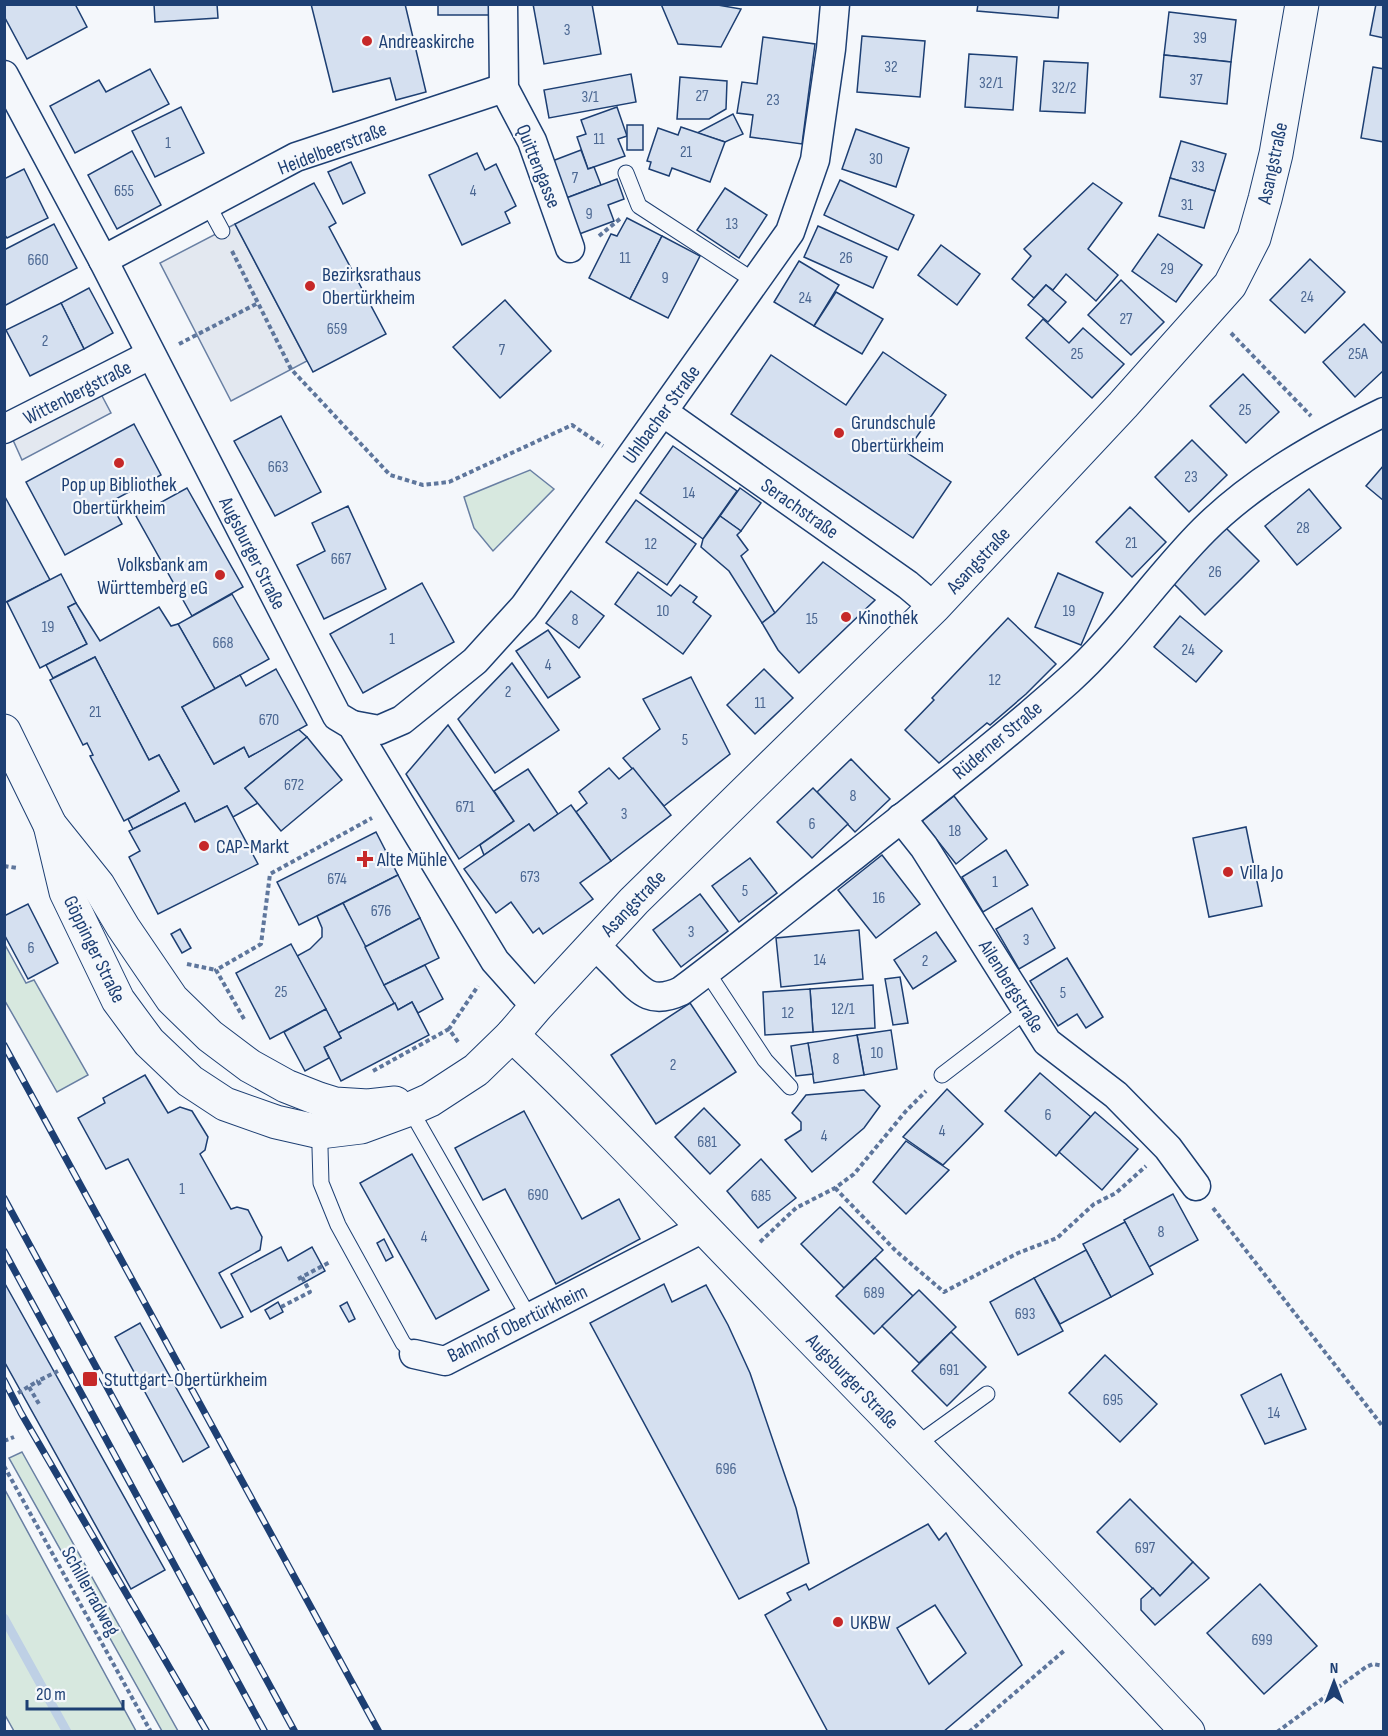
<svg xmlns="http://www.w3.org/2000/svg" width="1388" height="1736" font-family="'Sofia Sans Condensed',sans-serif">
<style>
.green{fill:#d7e8df;stroke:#687fa3;stroke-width:1.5}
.parking{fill:#e3e8f0;stroke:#687fa3;stroke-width:1.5}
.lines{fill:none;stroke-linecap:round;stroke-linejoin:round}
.stream{stroke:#bed0e5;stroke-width:9}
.building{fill:#d5e0f0;stroke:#1d3f73;stroke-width:1.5;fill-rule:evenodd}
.lane-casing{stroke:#1d3f73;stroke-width:17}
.street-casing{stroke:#1d3f73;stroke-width:31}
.secondary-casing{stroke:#1d3f73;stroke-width:35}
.path{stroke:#5e769c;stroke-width:4;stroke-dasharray:4.5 3;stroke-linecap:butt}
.lane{stroke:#f4f7fb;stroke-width:15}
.street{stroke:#f4f7fb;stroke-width:28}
.secondary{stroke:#f4f7fb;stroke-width:33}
.rail-casing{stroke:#1d3f73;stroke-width:7}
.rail{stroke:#f4f7fb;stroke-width:4.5;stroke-dasharray:14;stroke-linecap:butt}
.poi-dot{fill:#c62828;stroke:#f4f7fb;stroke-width:2}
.labels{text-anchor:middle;stroke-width:4.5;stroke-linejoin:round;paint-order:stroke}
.number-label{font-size:16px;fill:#4b6792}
.poi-label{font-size:20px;fill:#1d3f73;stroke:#f4f7fb;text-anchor:start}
.street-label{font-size:20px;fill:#1d3f73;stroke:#f4f7fb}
</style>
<rect width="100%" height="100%" fill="#f4f7fb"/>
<!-- green -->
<g class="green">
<polygon points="530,470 554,489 493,551 474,528 464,497"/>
<polygon points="4,943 26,983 34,980 88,1075 57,1092 5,1001"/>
<polygon points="22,1452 178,1731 162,1731 9,1458"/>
<polygon points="4,1490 5,1490 136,1731 14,1731 5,1715"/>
</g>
<!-- parking -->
<g class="parking">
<polygon points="235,224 307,361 231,401 160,263"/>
<polygon points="101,394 111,413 22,460 13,440"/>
</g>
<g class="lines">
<!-- stream -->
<polyline class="stream" points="4,1618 67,1732"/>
</g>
<!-- building -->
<g class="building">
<polygon points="4,4 75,4 87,27 27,59 4,16"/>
<polygon points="154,4 217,4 218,18 155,22"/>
<polygon points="311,4 405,4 426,92 396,100 390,78 333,92"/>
<rect x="438" y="4" width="53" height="11"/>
<polygon points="533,4 592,4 601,54 544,64"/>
<polygon points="661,4 712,4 741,9 721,47 678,44"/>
<polygon points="978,4 1059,4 1058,18 977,11"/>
<polygon points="1376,4 1384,4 1384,38 1370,35"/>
<polygon points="1169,12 1236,20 1231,62 1164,55"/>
<polygon points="862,36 925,41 920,97 857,92"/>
<polygon points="763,37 815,44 802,144 750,137 753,115 737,113 742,82 757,84"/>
<polygon points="969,54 1017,57 1013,110 965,107"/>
<polygon points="1164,55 1231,62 1227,104 1160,97"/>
<polygon points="1044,61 1088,63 1085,113 1040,111"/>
<polygon points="1373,67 1384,69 1384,142 1361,138"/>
<polygon points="150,69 169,104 75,153 50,106 99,80 106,92"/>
<polygon points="631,74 636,102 549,118 544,90"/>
<polygon points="680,77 727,81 726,109 709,119 677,119"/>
<polygon points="181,107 204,153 155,177 132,131"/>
<polygon points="617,107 627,136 618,139 625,156 588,169 577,137 586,134 581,120"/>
<polygon points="733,114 743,134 725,142 697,133"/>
<rect x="627" y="125" width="16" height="25"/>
<polygon points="681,127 725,142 710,182 672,168 669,176 649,169 651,162 647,161 658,128 678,135"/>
<polygon points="856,129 909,148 896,187 842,169"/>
<polygon points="1181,141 1226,154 1215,191 1170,178"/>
<polygon points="581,150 588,169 594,167 601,185 561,200 547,163"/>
<polygon points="132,151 161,205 117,229 88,175"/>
<polygon points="477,153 485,170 496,164 516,206 505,212 510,223 462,245 429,175"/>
<polygon points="351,162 365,193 343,204 328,172"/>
<polygon points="24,169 48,218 7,238 4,234 4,179"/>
<polygon points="1170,178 1215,191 1204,228 1159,216"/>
<polygon points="617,179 624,199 608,205 614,221 574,236 561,200"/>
<polygon points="840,180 914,215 898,250 824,215"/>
<polygon points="314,183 336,223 329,227 386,334 313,372 235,224"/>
<polygon points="1093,183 1122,203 1088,249 1118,275 1096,301 1066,274 1053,290 1046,285 1034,298 1012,279 1031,256 1024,249"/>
<polygon points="725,188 767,215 739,258 697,230"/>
<polygon points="627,218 662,236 630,299 589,278 611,234 617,236"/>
<polygon points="54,224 77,268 4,306 4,250"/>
<polygon points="818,226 887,257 873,288 804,257"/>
<polygon points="1158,234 1202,265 1176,302 1132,271"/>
<polygon points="662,236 700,256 668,318 630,299"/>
<polygon points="941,245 980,274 957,305 918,275"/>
<polygon points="1310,259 1345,292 1305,333 1270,300"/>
<polygon points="799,261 839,285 814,326 774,302"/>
<polygon points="1121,280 1164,322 1131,355 1088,315"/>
<polygon points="1046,285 1066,302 1048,322 1028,305"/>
<polygon points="89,288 113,333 84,349 61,303"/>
<polygon points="836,292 883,319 862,354 814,326"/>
<polygon points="505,300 551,351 500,398 453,347"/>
<polygon points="61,303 84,349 30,376 6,330"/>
<polygon points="1043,319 1069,343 1083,328 1124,364 1092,398 1026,338"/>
<polygon points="1364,324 1384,345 1384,370 1355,397 1323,362"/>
<polygon points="883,352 946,395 906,452 951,482 913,538 731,414 771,355 846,405"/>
<polygon points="1243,374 1279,412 1246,443 1210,406"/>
<polygon points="281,416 321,492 275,516 234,441"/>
<polygon points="134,424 161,475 110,502 122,524 65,555 26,482"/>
<polygon points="1192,440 1227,475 1189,512 1155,477"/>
<polygon points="673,446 737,491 703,539 640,493"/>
<polygon points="1384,465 1384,501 1366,486"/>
<polygon points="187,488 243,587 192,616 136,516"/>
<polygon points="740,488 761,503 741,531 720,516"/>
<polygon points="1309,489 1341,528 1297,565 1265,526"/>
<polygon points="4,495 50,580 4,603"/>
<polygon points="636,500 696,544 667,585 606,542"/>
<polygon points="348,506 386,589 324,619 297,565 325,551 312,523"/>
<polygon points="1130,507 1166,542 1132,577 1096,542"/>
<polygon points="720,516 741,531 737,535 748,550 741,556 775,613 762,623 729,571 701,547 703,539"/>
<polygon points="1225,527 1259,561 1205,615 1171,581"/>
<polygon points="823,562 875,600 799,673 778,650 762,623 775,613"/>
<polygon points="638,572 671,596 680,585 697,597 693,602 711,616 683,654 615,604"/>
<polygon points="1058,573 1103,593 1081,645 1035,627"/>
<polygon points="61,574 76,603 68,607 87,644 40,668 7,602"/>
<polygon points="422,583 454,642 363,693 330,634"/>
<polygon points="571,591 604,616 579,648 546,623"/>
<polygon points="232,594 269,659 215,689 178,624"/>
<polygon points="76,603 100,641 159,607 171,626 178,624 215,689 182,707 214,764 244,747 249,757 298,729 307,737 245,788 258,803 233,817 227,806 195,822 185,803 133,829 128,819 179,791 159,755 149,760 95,657 53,678 46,665 87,644 68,607"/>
<polygon points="1180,616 1222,651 1196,682 1154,647"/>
<polygon points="1008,618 1056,664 1026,694 990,725 987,723 939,763 905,730 934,700 932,698"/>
<polygon points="548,630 580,677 548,698 516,651"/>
<polygon points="95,657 149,760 159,755 179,791 124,821 90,756 93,755 87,743 83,745 50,680"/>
<polygon points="512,663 559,730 495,773 458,719"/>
<polygon points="276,669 307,725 249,757 244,747 214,764 182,707 240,675 246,686"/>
<polygon points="764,669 793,698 755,734 727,705"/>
<polygon points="691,677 730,754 664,806 623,758 660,729 643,699"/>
<polygon points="448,725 514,821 459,859 406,774"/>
<polygon points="307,737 342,780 281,831 245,788"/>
<polygon points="851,759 890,799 855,832 817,792"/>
<polygon points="609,768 619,779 633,768 671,815 611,861 576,812 587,803 579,792"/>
<polygon points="528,769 558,814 534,831 529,824 484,855 480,845 514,821 494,791"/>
<polygon points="813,788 848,824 812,858 777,822"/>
<polygon points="954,796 987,839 956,864 922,821"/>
<polygon points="185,803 195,822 227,806 258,864 158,914 129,857 140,851 129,831"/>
<polygon points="571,805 611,861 580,883 593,899 543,934 539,928 533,933 511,902 496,913 464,869 529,824 534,831"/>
<polygon points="1246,827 1262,906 1209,917 1193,838"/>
<polygon points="376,832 398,875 299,925 277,882"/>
<polygon points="1006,850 1028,885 983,912 962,877"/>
<polygon points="882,855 920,904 876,938 838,890"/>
<polygon points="750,858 777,893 739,922 712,886"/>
<polygon points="398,875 420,918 365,947 343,903"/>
<polygon points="700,894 728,931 681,967 653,930"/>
<polygon points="343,903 395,1003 338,1033 297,956 310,949 322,937 322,928 317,916"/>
<polygon points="28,904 58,963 28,979 4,934 4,916"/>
<polygon points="1032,908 1055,948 1019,969 996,929"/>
<polygon points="420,918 439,958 384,985 365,947"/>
<polygon points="180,929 191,948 182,953 171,934"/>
<polygon points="859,930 863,979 781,987 776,938"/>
<polygon points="936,932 956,961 913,989 894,960"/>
<polygon points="291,944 326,1009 270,1039 236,973"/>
<polygon points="1067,958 1103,1017 1086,1028 1077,1014 1058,1026 1030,981"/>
<polygon points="425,965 443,999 418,1013 412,1002 398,1010 384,985"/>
<polygon points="900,977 908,1023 893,1025 885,979"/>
<polygon points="873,985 875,1028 813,1032 810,989"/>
<polygon points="810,989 813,1032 765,1035 763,992"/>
<polygon points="412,1002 429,1035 341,1081 324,1047 341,1038 338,1033 395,1003 398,1010"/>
<polygon points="690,1003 736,1072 656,1124 611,1055"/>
<polygon points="326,1009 341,1038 324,1047 329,1058 305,1071 284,1032"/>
<polygon points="891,1030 897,1069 864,1075 857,1035"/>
<polygon points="857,1035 864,1075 814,1083 808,1043"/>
<polygon points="808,1043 813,1074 796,1076 791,1046"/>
<polygon points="1040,1073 1091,1117 1056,1156 1005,1111"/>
<polygon points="145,1075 168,1113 180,1107 192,1111 208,1137 205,1150 200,1154 231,1209 237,1207 248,1210 262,1237 260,1250 219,1273 243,1317 221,1328 128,1159 106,1169 78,1118 105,1103 103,1098"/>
<polygon points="947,1089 983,1124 943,1165 903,1137"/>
<polygon points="864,1090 880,1106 864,1128 812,1172 785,1140 801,1130 801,1122 792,1113 806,1095"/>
<polygon points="704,1108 740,1145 710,1174 675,1137"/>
<polygon points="524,1111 582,1219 619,1199 640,1239 556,1284 505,1189 483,1200 455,1148"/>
<polygon points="1095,1112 1138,1149 1102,1190 1059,1152"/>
<polygon points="906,1141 949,1170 906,1214 873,1182"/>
<polygon points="412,1154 489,1290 436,1319 360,1183"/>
<polygon points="761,1159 796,1198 758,1228 727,1191"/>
<polygon points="1173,1194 1198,1240 1149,1267 1124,1220"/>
<polygon points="840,1207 883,1250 844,1288 801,1244"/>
<polygon points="1125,1222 1153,1274 1111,1297 1083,1244"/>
<polygon points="384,1239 393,1257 386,1261 377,1243"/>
<polygon points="281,1247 288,1261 312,1247 325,1271 251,1312 231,1274"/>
<polygon points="1086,1250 1111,1297 1060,1324 1034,1278"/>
<polygon points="875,1258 913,1296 874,1334 836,1296"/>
<polygon points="1034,1278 1063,1331 1018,1355 990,1302"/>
<polygon points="4,1282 165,1570 131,1589 4,1361"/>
<polygon points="664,1284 672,1302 706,1285 728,1325 750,1373 796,1508 809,1563 739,1599 590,1323"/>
<polygon points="919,1290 956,1327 919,1363 882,1326"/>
<polygon points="278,1302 283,1312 270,1319 265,1310"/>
<polygon points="347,1302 355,1319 349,1322 340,1306"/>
<polygon points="140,1323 209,1447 183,1462 115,1337"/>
<polygon points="951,1332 986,1367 947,1406 912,1371"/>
<polygon points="1105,1355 1157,1404 1120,1442 1069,1393"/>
<polygon points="1281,1374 1306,1429 1265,1444 1241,1395"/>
<polygon points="1130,1499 1193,1562 1160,1596 1097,1532"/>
<path d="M928,1524L939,1540L946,1533L1022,1665L943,1732H828L765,1615L791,1600L787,1593L806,1584L809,1590ZM935,1605L966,1653L929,1684L897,1628Z"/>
<polygon points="1193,1562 1209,1578 1155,1625 1141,1610 1141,1599 1153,1588 1160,1596"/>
<polygon points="1260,1584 1317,1646 1264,1694 1207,1633"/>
</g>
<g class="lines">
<defs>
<g id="lane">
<polyline points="626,173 639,206 756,282"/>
<polyline points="208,205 222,231"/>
<polyline points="707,972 765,1060 790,1087"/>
<polyline points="942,1075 1027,1010"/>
<polyline points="410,1109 530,1319"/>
<polyline points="322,1130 320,1148 321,1183 338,1225 403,1343 414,1354"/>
<polyline points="916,1445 987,1394"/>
</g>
<g id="street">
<polyline points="503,4 504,88 532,141 570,248"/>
<polyline points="4,75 103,260 337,716 352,725 495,961 536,1007"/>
<polyline points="103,260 296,157 504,88"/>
<polyline points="663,412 908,585 934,607"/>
<polyline points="4,429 150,355"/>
<polyline points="352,725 379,730 402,720 475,661 524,607 790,232 815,160 831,49 835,4"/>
<polyline points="901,818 924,847 1047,1042 1116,1095 1168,1148 1196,1186"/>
<path d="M594,944C603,953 612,962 621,971C641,992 651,1005 681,991C740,947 797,900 855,855C927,798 1000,742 1069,680C1119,635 1156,578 1204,530C1254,480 1320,443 1384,412"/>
<polyline points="414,1354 445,1361 705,1227"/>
</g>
<g id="secondary">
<polyline points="4,731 50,825 98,885 123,927 172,999 210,1036 250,1066 286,1086 319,1099 335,1104 368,1106 395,1103"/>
<polyline points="50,825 66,892 118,1000 149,1042 190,1081 225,1104 276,1122 320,1132 361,1127 410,1109 430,1100 476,1070 512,1035 536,1007 634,901 934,607 1123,405 1230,285 1254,238 1265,199 1276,154 1302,4"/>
<path d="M512,1035C598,1115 677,1201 759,1285C903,1432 1047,1581 1188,1732"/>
</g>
</defs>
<!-- lane casing -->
<use href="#lane" class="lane-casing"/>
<!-- street casing -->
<use href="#street" class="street-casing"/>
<!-- secondary casing -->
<use href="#secondary" class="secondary-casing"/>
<!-- path -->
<g class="path">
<polyline points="599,236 621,218"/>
<polyline points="232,251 291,369 390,475 423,485 449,482 572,425 603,446"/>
<polyline points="1231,333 1311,416"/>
<polyline points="179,344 258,303"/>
<polyline points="4,866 17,868"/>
<polyline points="187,964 216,970"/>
<polyline points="244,1019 216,970 261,944 270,874 372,818"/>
<polyline points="458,1042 449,1029 478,986"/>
<polyline points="373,1071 449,1029"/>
<polyline points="835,1188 896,1251 944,1292 1018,1253 1057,1238 1094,1204 1116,1193 1146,1166"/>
<polyline points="1213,1208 1384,1428"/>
<polyline points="760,1242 796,1208 835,1188 854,1174 906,1111 926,1091"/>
<polyline points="298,1279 330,1262"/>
<polyline points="281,1307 310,1292 302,1277"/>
<polyline points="40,1385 38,1381 58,1371"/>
<polyline points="29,1387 39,1404"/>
<polyline points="18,1393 38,1381"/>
<polyline points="4,1441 14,1437"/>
<polyline points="4,1466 151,1732"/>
<polyline points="969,1732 1065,1650"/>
<polyline points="1277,1732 1366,1667 1373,1664 1384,1666"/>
</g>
<!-- lane -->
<use href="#lane" class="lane"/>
<!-- street -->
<use href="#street" class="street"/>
<!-- secondary -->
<use href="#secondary" class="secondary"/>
<defs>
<g id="rail">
<polyline points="4,1045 379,1732"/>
<polyline points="4,1198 295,1732"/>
<polyline points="4,1251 265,1732"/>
<polyline points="4,1380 21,1413 207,1732"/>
</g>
</defs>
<!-- rail casing -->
<use href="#rail" class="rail-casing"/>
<!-- rail -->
<use href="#rail" class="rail"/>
</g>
<!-- markers -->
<g class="poi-dot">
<circle cx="367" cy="41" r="6"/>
<circle cx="310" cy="286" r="6"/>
<circle cx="839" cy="433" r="6"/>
<circle cx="119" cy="463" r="6"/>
<circle cx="220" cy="575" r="6"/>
<circle cx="846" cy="617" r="6"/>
<circle cx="204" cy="846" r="6"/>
<path d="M362 850h6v6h6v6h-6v6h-6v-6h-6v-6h6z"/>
<circle cx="1228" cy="872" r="6"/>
<rect x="82" y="1371" width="16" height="16" rx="3"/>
<circle cx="838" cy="1622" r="6"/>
</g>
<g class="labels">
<!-- number labels -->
<g class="number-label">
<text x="567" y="35">3</text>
<text x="1200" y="43">39</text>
<text x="891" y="72">32</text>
<text x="1196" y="85">37</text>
<text x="991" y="88">32/1</text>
<text x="1064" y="93">32/2</text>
<text x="702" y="101">27</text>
<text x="590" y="102">3/1</text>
<text x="773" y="105">23</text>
<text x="599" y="144">11</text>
<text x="168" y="148">1</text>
<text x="686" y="157">21</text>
<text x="876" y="164">30</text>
<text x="1198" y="172">33</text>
<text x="575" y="183">7</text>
<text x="124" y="196">655</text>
<text x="473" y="196">4</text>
<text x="1187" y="210">31</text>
<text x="589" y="219">9</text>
<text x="732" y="229">13</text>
<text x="625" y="263">11</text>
<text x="846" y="263">26</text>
<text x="38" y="265">660</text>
<text x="1167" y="274">29</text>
<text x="665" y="283">9</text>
<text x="1307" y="302">24</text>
<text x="805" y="303">24</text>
<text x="1126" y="324">27</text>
<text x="337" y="334">659</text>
<text x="45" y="346">2</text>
<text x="502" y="355">7</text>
<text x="1077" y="359">25</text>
<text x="1358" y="359">25A</text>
<text x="1245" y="415">25</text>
<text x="278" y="472">663</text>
<text x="1191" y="482">23</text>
<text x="689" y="498">14</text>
<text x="1303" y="533">28</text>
<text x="1131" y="548">21</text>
<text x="651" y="549">12</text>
<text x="341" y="564">667</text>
<text x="1215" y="577">26</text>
<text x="663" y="616">10</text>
<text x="1069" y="616">19</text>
<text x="812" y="624">15</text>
<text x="575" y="625">8</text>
<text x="48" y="632">19</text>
<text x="392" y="644">1</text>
<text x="223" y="648">668</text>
<text x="1188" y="655">24</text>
<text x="548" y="670">4</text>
<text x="995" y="685">12</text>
<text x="508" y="697">2</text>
<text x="760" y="708">11</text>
<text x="95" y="717">21</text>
<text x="269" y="725">670</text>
<text x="685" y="745">5</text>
<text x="294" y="790">672</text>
<text x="853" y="801">8</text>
<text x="465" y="812">671</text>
<text x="624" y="819">3</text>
<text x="812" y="829">6</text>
<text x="955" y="836">18</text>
<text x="530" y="882">673</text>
<text x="337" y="884">674</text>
<text x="995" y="887">1</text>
<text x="745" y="896">5</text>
<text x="879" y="903">16</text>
<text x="381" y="916">676</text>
<text x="691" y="937">3</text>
<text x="1026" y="945">3</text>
<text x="31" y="953">6</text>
<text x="820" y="965">14</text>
<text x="925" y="966">2</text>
<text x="281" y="997">25</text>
<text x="1063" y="998">5</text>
<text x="843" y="1014">12/1</text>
<text x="788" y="1018">12</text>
<text x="877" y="1058">10</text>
<text x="836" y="1064">8</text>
<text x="673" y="1070">2</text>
<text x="1048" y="1120">6</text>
<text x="942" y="1136">4</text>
<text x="824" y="1141">4</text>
<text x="707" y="1147">681</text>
<text x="182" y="1194">1</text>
<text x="538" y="1200">690</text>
<text x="761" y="1201">685</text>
<text x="1161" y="1237">8</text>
<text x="424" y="1242">4</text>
<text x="874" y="1298">689</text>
<text x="1025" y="1319">693</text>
<text x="949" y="1375">691</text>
<text x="1113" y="1405">695</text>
<text x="1274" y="1418">14</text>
<text x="726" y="1474">696</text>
<text x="1145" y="1553">697</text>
<text x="1262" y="1645">699</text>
</g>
<!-- poi labels -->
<g class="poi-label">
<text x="379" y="48">Andreaskirche</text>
<text x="322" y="281">Bezirksrathaus<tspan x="322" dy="23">Obertürkheim</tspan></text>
<text x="851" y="429">Grundschule<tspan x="851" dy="23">Obertürkheim</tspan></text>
<text x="119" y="491" text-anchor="middle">Pop up Bibliothek<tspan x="119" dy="23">Obertürkheim</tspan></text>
<text x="208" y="571" text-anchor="end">Volksbank am<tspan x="208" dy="23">Württemberg eG</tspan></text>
<text x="858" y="624">Kinothek</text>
<text x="216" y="853">CAP-Markt</text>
<text x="377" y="866">Alte Mühle</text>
<text x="1240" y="879">Villa Jo</text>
<text x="104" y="1386">Stuttgart-Obertürkheim</text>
<text x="850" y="1629">UKBW</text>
</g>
<!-- street labels -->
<g class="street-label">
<text transform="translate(332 148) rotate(-21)" y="7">Heidelbeerstraße</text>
<text transform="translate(1272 163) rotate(-78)" y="7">Asangstraße</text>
<text transform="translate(539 166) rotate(68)" y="7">Quittengasse</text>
<text transform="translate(77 392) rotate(-27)" y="7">Wittenbergstraße</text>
<text transform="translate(661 414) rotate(-54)" y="7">Uhlbacher Straße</text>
<text transform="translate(800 508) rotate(35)" y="7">Serachstraße</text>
<text transform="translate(253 553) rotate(63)" y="7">Augsburger Straße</text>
<text transform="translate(978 560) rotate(-47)" y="7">Asangstraße</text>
<text transform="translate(997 740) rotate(-40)" y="7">Rüderner Straße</text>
<text transform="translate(633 903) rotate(-46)" y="7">Asangstraße</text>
<text transform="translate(95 949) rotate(64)" y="7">Göppinger Straße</text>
<text transform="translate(1012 986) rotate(58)" y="7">Ailenbergstraße</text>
<text transform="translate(517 1323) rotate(-26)" y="7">Bahnhof Obertürkheim</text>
<text transform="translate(853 1381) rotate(46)" y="7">Augsburger Straße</text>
<text transform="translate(91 1591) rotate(61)" y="7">Schillerradweg</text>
</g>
</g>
<!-- border -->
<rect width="1388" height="1736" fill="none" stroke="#1d3f73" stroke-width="12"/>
<!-- north arrow -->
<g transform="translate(1334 1682)" stroke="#f4f7fb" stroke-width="4.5" paint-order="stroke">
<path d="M0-4.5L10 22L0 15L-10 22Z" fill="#1d3f73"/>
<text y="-9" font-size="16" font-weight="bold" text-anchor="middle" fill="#1d3f73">N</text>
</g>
<!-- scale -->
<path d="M27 1700v9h96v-9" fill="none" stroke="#1d3f73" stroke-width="3"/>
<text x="36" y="1700" font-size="18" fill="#1d3f73" stroke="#f4f7fb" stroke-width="4.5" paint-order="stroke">20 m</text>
</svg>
